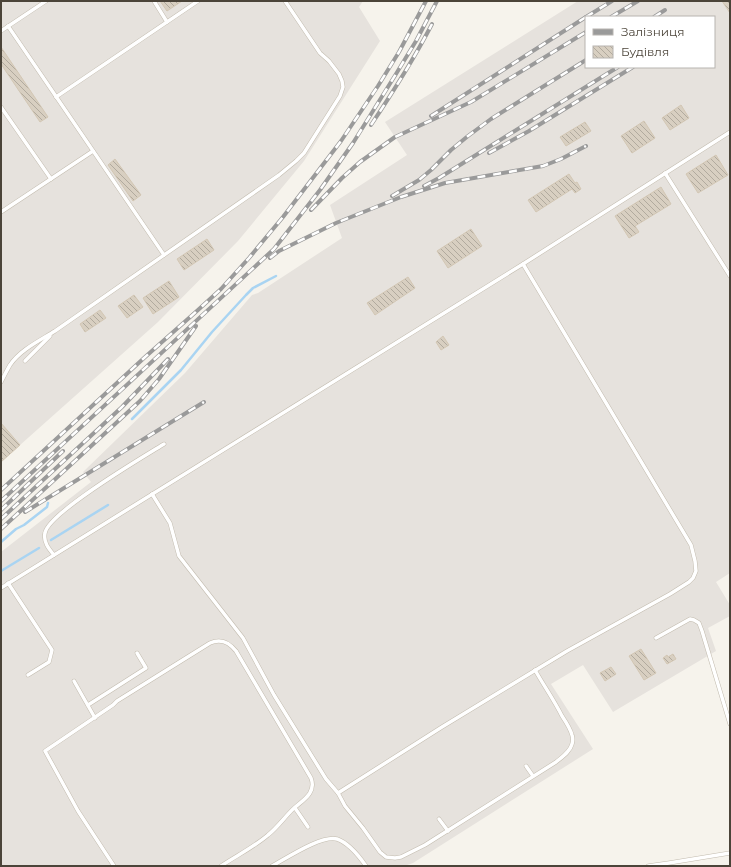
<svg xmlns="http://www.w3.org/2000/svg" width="731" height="867" font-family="Montserrat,sans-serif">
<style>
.industrial{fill:#e6e2dd;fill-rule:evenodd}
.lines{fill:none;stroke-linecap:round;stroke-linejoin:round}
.stream{stroke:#a9d4f2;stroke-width:2.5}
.building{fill:url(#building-back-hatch);stroke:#d3c7b4}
.service-casing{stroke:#c2bbae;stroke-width:4.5}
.service{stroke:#fff;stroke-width:3.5}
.rail-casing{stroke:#9a9a9a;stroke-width:4}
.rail{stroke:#fff;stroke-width:2.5;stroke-dasharray:8;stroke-linecap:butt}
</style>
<defs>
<pattern id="building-back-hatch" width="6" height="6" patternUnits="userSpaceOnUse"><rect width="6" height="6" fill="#d8cfc1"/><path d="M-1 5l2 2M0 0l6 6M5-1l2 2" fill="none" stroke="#b1aa9e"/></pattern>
</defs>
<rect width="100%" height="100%" fill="#f6f3ec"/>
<!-- industrial -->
<g class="industrial">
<polygon points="1,1 363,1 359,7 380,41 304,161 238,241 158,322 1,462"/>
<path d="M578,1H730V573L716,582L730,605V616L708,628L716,651L613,712L583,665L551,684L593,749L413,863L404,866H1V552L91,482L83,472L185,373L252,295L258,293L342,238L330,205L407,155L385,122ZM586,17H714V67H586Z"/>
</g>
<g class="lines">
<!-- stream -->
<g class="stream">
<polyline points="132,419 181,370 212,332 246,295 253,288 276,276"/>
<polyline points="51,540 108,505"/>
<polyline points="1,542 16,529 24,525 47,507 48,503"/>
<polyline points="1,571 39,548"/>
</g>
</g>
<!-- building -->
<g class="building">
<polygon points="160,1 182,1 167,11"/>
<polygon points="722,1 730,1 730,13"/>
<polygon points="1,47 48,117 40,122 1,64"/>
<polygon points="681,105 689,118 670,130 662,118"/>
<polygon points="644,121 655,138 632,153 621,136"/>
<polygon points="585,122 591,131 566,146 560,137"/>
<polygon points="716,155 728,175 698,193 686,174"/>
<polygon points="115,159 141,195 133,201 108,165"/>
<polygon points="569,174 575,183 577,182 581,189 575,193 572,189 536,212 528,200"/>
<polygon points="661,187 671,204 635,226 639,232 629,238 615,216"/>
<polygon points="471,229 482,246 448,268 437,251"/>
<polygon points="207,239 214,250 184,270 177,259"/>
<polygon points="408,277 415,288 375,315 367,303"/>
<polygon points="169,281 179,297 153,314 143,298"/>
<polygon points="134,295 143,307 127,318 118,306"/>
<polygon points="100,310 106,318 85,332 80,324"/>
<polygon points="443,336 449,345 441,350 436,342"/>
<polygon points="1,423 20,445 1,462"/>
<polygon points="641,649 656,673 644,680 629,656"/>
<polygon points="673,654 676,659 667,664 663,658 667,655 668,657"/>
<polygon points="611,667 616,674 605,681 600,673"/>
</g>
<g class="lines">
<defs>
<g id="service">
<polyline points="154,1 167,22"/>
<polyline points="8,26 164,255"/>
<polyline points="1,31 46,1"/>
<polyline points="56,97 198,1"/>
<polyline points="1,107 51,179"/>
<polyline points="665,173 730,276"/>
<polyline points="1,212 93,151"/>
<polyline points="25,361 50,336"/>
<path d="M1,382C4,376 7,370 10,365C20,350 39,341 55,331L279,175L296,161L304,153L340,96L343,87L342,81L339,74L329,61L320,53L285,1"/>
<path d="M152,494L170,523L179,556L243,638L274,695L326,779L338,793L345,806L363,828L380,852L386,857L395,858L401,857L425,845L556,762C562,757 570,752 572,744C573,741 573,738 572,735C570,728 566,722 562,716C554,700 544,686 535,670"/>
<path d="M54,555C49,549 43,542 45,533C48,513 143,457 164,444"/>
<polyline points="8,583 52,650 49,662 28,675"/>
<polyline points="1,588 523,264 730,132"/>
<polyline points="656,638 690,619 694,620 699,623 702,631 730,724"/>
<polyline points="74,681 95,718"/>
<polyline points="88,705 146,668 137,653"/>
<polyline points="526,766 533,776"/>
<polyline points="338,793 442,727 567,651 670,594 689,582 693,578 696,571 695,561 691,545 523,264"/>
<polyline points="295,808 308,827"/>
<polyline points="439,819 448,831"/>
<path d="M114,866L78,811L45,751L113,705L117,701L210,643C221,638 229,642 236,651L311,778C317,794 301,801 292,810C284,818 277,828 268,835C254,847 236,856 221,866"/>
<path d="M272,866C287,858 321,835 337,839C349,843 359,856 366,866"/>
<polyline points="648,866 669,863 730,853"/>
</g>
</defs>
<!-- service casing -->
<use href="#service" class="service-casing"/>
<!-- service -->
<use href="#service" class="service"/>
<defs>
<g id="rail">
<polyline points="586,17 612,1"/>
<polyline points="611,17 638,1"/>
<polyline points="654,17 665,10"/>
<polyline points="431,116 586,17"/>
<path d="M371,125C393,92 414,59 432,24"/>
<polyline points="489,153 529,131 633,67"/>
<polyline points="424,186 439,178 618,67"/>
<polyline points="392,196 419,180 431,170 451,150 468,136 491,119 586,60"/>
<polyline points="311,210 342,178 360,162 395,137 471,102 586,32"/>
<polyline points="270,258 279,251 336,223 401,197 445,183 543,166 561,159 586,146"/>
<polyline points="1,490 144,358 198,310 221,289 249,258 283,217 341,141 378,86 399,52 426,1"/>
<polyline points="1,501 274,249 320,190 353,143 396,74 416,41 437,1"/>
<polyline points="1,510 63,451"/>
<polyline points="25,512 204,402"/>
<polyline points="1,519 122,407 168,359"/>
<polyline points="1,529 140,401 159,379 196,326"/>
</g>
</defs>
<!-- rail casing -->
<use href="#rail" class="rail-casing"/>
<!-- rail -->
<use href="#rail" class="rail"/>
</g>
<!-- border -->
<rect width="731" height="867" fill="none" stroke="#4b4439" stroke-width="4"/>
<!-- legend -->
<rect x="585" y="16" width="130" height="52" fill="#ffffff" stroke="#b7b4b0"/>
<rect x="593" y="29" width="20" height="6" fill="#9a9a9a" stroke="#b7b4b0"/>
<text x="621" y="36" font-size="12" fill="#4b4439">Залізниця</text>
<rect x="593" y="46" width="20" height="12" fill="url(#building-back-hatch)" stroke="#b7b4b0"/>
<text x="621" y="56" font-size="12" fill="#4b4439">Будівля</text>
</svg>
